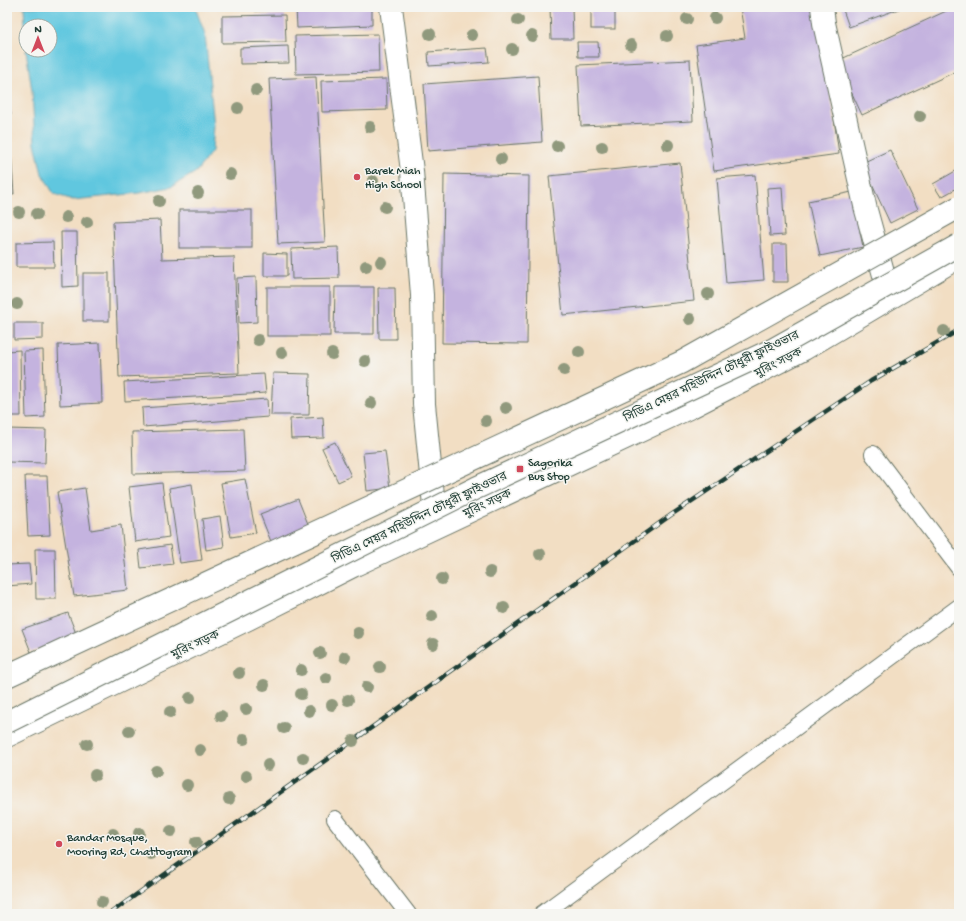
<svg xmlns="http://www.w3.org/2000/svg" width="966" height="921" font-family="'Gochi Hand','Noto Sans Bengali',sans-serif">
<style>
.water{fill:#61c7df;stroke:#40828a}
.building{fill:#c4b3df}
.lines{fill:none;stroke-linecap:round;stroke-linejoin:round}
.lane-casing{stroke:#697566;stroke-width:18}
.street-casing{stroke:#697566;stroke-width:24}
.highway-casing{stroke:#697566;stroke-width:24}
.lane{stroke:#fff;stroke-width:16}
.street{stroke:#fff;stroke-width:22}
.highway{stroke:#fff;stroke-width:22}
.rail-casing{stroke:#1f3d34;stroke-width:4.5}
.rail{stroke:#f6f6f2;stroke-width:3;stroke-dasharray:9;stroke-linecap:butt}
.highway-bridge-casing{stroke:#697566;stroke-width:24;stroke-linecap:butt}
.highway-bridge{stroke:#fff;stroke-width:22}
.tree{fill:#90997d}
.poi-dot{fill:#d1495b;stroke:#f6f6f2;stroke-width:1.5}
.labels{text-anchor:middle;stroke-width:3;stroke-linejoin:round;paint-order:stroke}
.poi-label{font-size:12px;fill:#1f3d34;stroke:#f6f6f2;text-anchor:start}
.street-label{font-size:12px;fill:#1f3d34;stroke:#f6f6f2}
</style>
<rect width="100%" height="100%" fill="#f6f6f2"/>
<filter id="ink" filterUnits="userSpaceOnUse"><feTurbulence type="fractalNoise" baseFrequency=".025" numOctaves="2"/><feDisplacementMap in="SourceGraphic" scale="8" xChannelSelector="R" yChannelSelector="G"/><feConvolveMatrix kernelMatrix="1 2 1 2 8 2 1 2 1" color-interpolation-filters="sRGB"/></filter>
<filter id="wash" filterUnits="userSpaceOnUse"><feTurbulence type="fractalNoise" baseFrequency=".012" numOctaves="4" result="noise"/><feDisplacementMap in="SourceGraphic" scale="16" xChannelSelector="R" yChannelSelector="G"/><feGaussianBlur stdDeviation="0.9" result="paint"/><feColorMatrix in="noise" values="0 0 0 0 0 0 0 0 0 0 0 0 0 0 0 0 0 1.4 0 .05"/><feComposite in="paint" operator="in"/></filter>
<g filter="url(#wash)">
<rect width="100%" height="100%" fill="#f2dec3"/>
<!-- water -->
<polygon class="water" points="24,7 195,7 205,34 214,126 212,151 196,172 171,187 139,193 73,200 54,194 42,174 35,143 32,91 26,50 50,50 50,26 26,26 26,45"/>
<g id="blocks">
<!-- building -->
<g class="building">
<polygon points="255,7 285,7 285,10 255,11"/>
<polygon points="296,7 372,7 372,25 297,28"/>
<polygon points="550,7 572,7 573,39 551,39"/>
<rect x="591" y="7" width="24" height="22"/>
<polygon points="740,7 818,7 839,154 714,171 696,45 745,38"/>
<polygon points="842,7 904,7 849,27"/>
<polygon points="955,7 959,7 959,70 862,115 837,61"/>
<polygon points="285,15 286,42 222,43 222,16"/>
<polygon points="378,34 379,72 296,74 295,36"/>
<polygon points="577,42 598,42 599,57 578,57"/>
<polygon points="288,46 289,63 240,64 240,48"/>
<polygon points="487,48 489,62 429,66 428,52"/>
<polygon points="690,60 693,121 581,126 578,65"/>
<polygon points="538,76 542,142 428,151 424,84"/>
<polygon points="316,77 325,242 278,244 269,79"/>
<polygon points="386,79 387,110 322,112 321,81"/>
<polygon points="7,99 9,99 11,114 7,114"/>
<polygon points="890,150 918,209 890,223 862,163"/>
<polygon points="11,151 14,194 7,194 7,152"/>
<polygon points="680,163 694,301 563,315 549,176"/>
<polygon points="959,169 959,187 941,197 933,184"/>
<polygon points="444,174 529,176 527,344 442,343"/>
<polygon points="755,175 764,280 726,283 717,178"/>
<polygon points="782,187 785,235 770,236 767,188"/>
<polygon points="852,192 863,247 820,256 808,201"/>
<rect x="179" y="210" width="73" height="38"/>
<polygon points="160,220 162,259 234,257 239,373 119,377 113,222"/>
<polygon points="61,232 77,232 78,286 62,287"/>
<polygon points="53,242 54,267 16,267 16,243"/>
<polygon points="773,244 787,244 788,282 773,282"/>
<polygon points="338,247 339,278 292,279 291,249"/>
<polygon points="264,253 287,254 287,276 264,276"/>
<rect x="83" y="273" width="26" height="48"/>
<polygon points="256,277 257,322 239,323 237,278"/>
<rect x="267" y="287" width="63" height="49"/>
<polygon points="335,287 374,287 374,334 334,334"/>
<polygon points="378,288 395,288 396,339 379,339"/>
<polygon points="14,323 43,323 43,339 14,340"/>
<polygon points="100,343 102,403 60,405 58,345"/>
<polygon points="20,350 21,416 7,416 7,351"/>
<polygon points="43,350 45,417 26,418 24,351"/>
<polygon points="273,373 310,374 309,415 271,415"/>
<polygon points="264,374 266,393 125,401 124,382"/>
<polygon points="267,399 268,417 143,427 142,408"/>
<polygon points="323,417 324,438 291,439 290,419"/>
<polygon points="7,429 46,430 45,463 7,462"/>
<polygon points="243,429 245,471 133,474 132,432"/>
<polygon points="335,442 351,476 338,482 322,448"/>
<polygon points="385,451 390,488 367,491 363,453"/>
<polygon points="25,476 47,476 50,535 28,536"/>
<polygon points="245,479 256,533 231,537 221,483"/>
<polygon points="162,483 169,537 135,542 129,487"/>
<polygon points="192,484 202,560 180,563 169,488"/>
<polygon points="85,488 91,530 121,525 128,590 74,596 57,492"/>
<polygon points="298,499 310,529 272,544 260,514"/>
<polygon points="220,516 224,547 206,550 202,519"/>
<polygon points="170,545 173,564 141,568 139,550"/>
<polygon points="35,549 55,549 56,599 36,599"/>
<polygon points="29,564 31,584 7,586 7,565"/>
<polygon points="68,613 77,636 31,652 22,629"/>
</g>
</g>
</g>
<g filter="url(#ink)">
<use href="#blocks" fill-opacity="0" stroke="#697566" stroke-width="1"/>
<g class="lines">
<defs>
<g id="lane">
<polyline points="873,454 959,568"/>
<polyline points="335,819 408,914"/>
<polyline points="542,914 959,607"/>
</g>
<g id="street">
<polyline points="391,7 412,171 422,295 424,404 436,526"/>
<polyline points="822,7 824,23 866,210 890,297"/>
</g>
<polyline id="highway" points="7,736 248,619 353,566 691,407 804,349 954,260"/>
</defs>
<!-- lane casing -->
<use href="#lane" class="lane-casing"/>
<!-- street casing -->
<use href="#street" class="street-casing"/>
<!-- highway casing -->
<use href="#highway" class="highway-casing"/>
<!-- lane -->
<use href="#lane" class="lane"/>
<!-- street -->
<use href="#street" class="street"/>
<!-- highway -->
<use href="#highway" class="highway"/>
<defs>
<polyline id="rail" points="109,914 671,515 871,381 959,330"/>
</defs>
<!-- rail casing -->
<use href="#rail" class="rail-casing"/>
<!-- rail -->
<use href="#rail" class="rail"/>
<defs>
<g id="highway-bridge">
<polyline points="7,676 682,362 959,207"/>
<polyline points="7,722 476,488 772,350 959,245"/>
</g>
</defs>
<!-- highway-bridge casing -->
<use href="#highway-bridge" class="highway-bridge-casing"/>
<!-- highway-bridge -->
<use href="#highway-bridge" class="highway-bridge"/>
</g>
<!-- trees -->
<g class="tree">
<circle cx="715" cy="18" r="6"/>
<circle cx="687" cy="19" r="6"/>
<circle cx="518" cy="20" r="6"/>
<circle cx="430" cy="34" r="6"/>
<circle cx="472" cy="35" r="6"/>
<circle cx="532" cy="36" r="6"/>
<circle cx="667" cy="36" r="6"/>
<circle cx="631" cy="45" r="6"/>
<circle cx="512" cy="49" r="6"/>
<circle cx="256" cy="90" r="6"/>
<circle cx="238" cy="108" r="6"/>
<circle cx="920" cy="116" r="6"/>
<circle cx="370" cy="127" r="6"/>
<circle cx="668" cy="145" r="6"/>
<circle cx="557" cy="146" r="6"/>
<circle cx="602" cy="147" r="6"/>
<circle cx="501" cy="159" r="6"/>
<circle cx="230" cy="174" r="6"/>
<circle cx="373" cy="181" r="6"/>
<circle cx="198" cy="193" r="6"/>
<circle cx="159" cy="201" r="6"/>
<circle cx="385" cy="207" r="6"/>
<circle cx="19" cy="212" r="6"/>
<circle cx="37" cy="214" r="6"/>
<circle cx="66" cy="217" r="6"/>
<circle cx="87" cy="222" r="6"/>
<circle cx="381" cy="262" r="6"/>
<circle cx="366" cy="266" r="6"/>
<circle cx="708" cy="294" r="6"/>
<circle cx="17" cy="304" r="6"/>
<circle cx="690" cy="319" r="6"/>
<circle cx="944" cy="331" r="6"/>
<circle cx="258" cy="340" r="6"/>
<circle cx="579" cy="352" r="6"/>
<circle cx="282" cy="353" r="6"/>
<circle cx="332" cy="354" r="6"/>
<circle cx="365" cy="361" r="6"/>
<circle cx="564" cy="370" r="6"/>
<circle cx="371" cy="403" r="6"/>
<circle cx="506" cy="408" r="6"/>
<circle cx="486" cy="421" r="6"/>
<circle cx="540" cy="554" r="6"/>
<circle cx="490" cy="572" r="6"/>
<circle cx="442" cy="579" r="6"/>
<circle cx="504" cy="608" r="6"/>
<circle cx="432" cy="616" r="6"/>
<circle cx="358" cy="633" r="6"/>
<circle cx="433" cy="644" r="6"/>
<circle cx="320" cy="653" r="6"/>
<circle cx="345" cy="657" r="6"/>
<circle cx="380" cy="667" r="6"/>
<circle cx="301" cy="670" r="6"/>
<circle cx="239" cy="673" r="6"/>
<circle cx="326" cy="678" r="6"/>
<circle cx="264" cy="685" r="6"/>
<circle cx="367" cy="687" r="6"/>
<circle cx="301" cy="694" r="6"/>
<circle cx="190" cy="698" r="6"/>
<circle cx="348" cy="700" r="6"/>
<circle cx="332" cy="705" r="6"/>
<circle cx="246" cy="709" r="6"/>
<circle cx="309" cy="711" r="6"/>
<circle cx="170" cy="712" r="6"/>
<circle cx="221" cy="716" r="6"/>
<circle cx="284" cy="728" r="6"/>
<circle cx="129" cy="731" r="6"/>
<circle cx="244" cy="739" r="6"/>
<circle cx="353" cy="741" r="6"/>
<circle cx="87" cy="744" r="6"/>
<circle cx="200" cy="750" r="6"/>
<circle cx="303" cy="758" r="6"/>
<circle cx="268" cy="765" r="6"/>
<circle cx="156" cy="771" r="6"/>
<circle cx="95" cy="775" r="6"/>
<circle cx="246" cy="776" r="6"/>
<circle cx="187" cy="785" r="6"/>
<circle cx="229" cy="799" r="6"/>
<circle cx="171" cy="831" r="6"/>
<circle cx="139" cy="833" r="6"/>
<circle cx="113" cy="834" r="6"/>
<circle cx="196" cy="842" r="6"/>
<circle cx="151" cy="854" r="6"/>
<circle cx="102" cy="902" r="6"/>
</g>
</g>
<!-- markers -->
<g class="poi-dot">
<circle cx="357" cy="177" r="4"/>
<rect x="516" y="465" width="8" height="8" rx="2"/>
<circle cx="59" cy="844" r="4"/>
</g>
<g class="labels">
<!-- poi labels -->
<g class="poi-label">
<text x="365" y="174">Barek Miah<tspan x="365" dy="14">High School</tspan></text>
<text x="528" y="466">Sagorika<tspan x="528" dy="14">Bus Stop</tspan></text>
<text x="67" y="841">Bandar Mosque,<tspan x="67" dy="14">Mooring Rd, Chattogram</tspan></text>
</g>
<!-- street labels -->
<g class="street-label">
<text transform="translate(778 362) rotate(-27)" y="4">মুরিং সড়ক</text>
<text transform="translate(711 376) rotate(-26)" y="4">সিডিএ মেয়র মহিউদ্দিন চৌধুরী ফ্লাইওভার</text>
<text transform="translate(487 503) rotate(-25)" y="4">মুরিং সড়ক</text>
<text transform="translate(419 517) rotate(-26)" y="4">সিডিএ মেয়র মহিউদ্দিন চৌধুরী ফ্লাইওভার</text>
<text transform="translate(195 644) rotate(-25)" y="4">মুরিং সড়ক</text>
</g>
</g>
<!-- margin -->
<rect width="966" height="921" fill="none" stroke="#f6f6f2" stroke-width="24"/>
<!-- north arrow -->
<g transform="translate(38 38)"><circle r="19" fill="#f6f6f2" stroke="#a0aca6"/>
<path d="M0-3L7 15L0 10L-7 15Z" fill="#d1495b"/>
<text y="-6" font-size="11" font-weight="bold" text-anchor="middle" fill="#1f3d34">N</text>
</g>
</svg>
